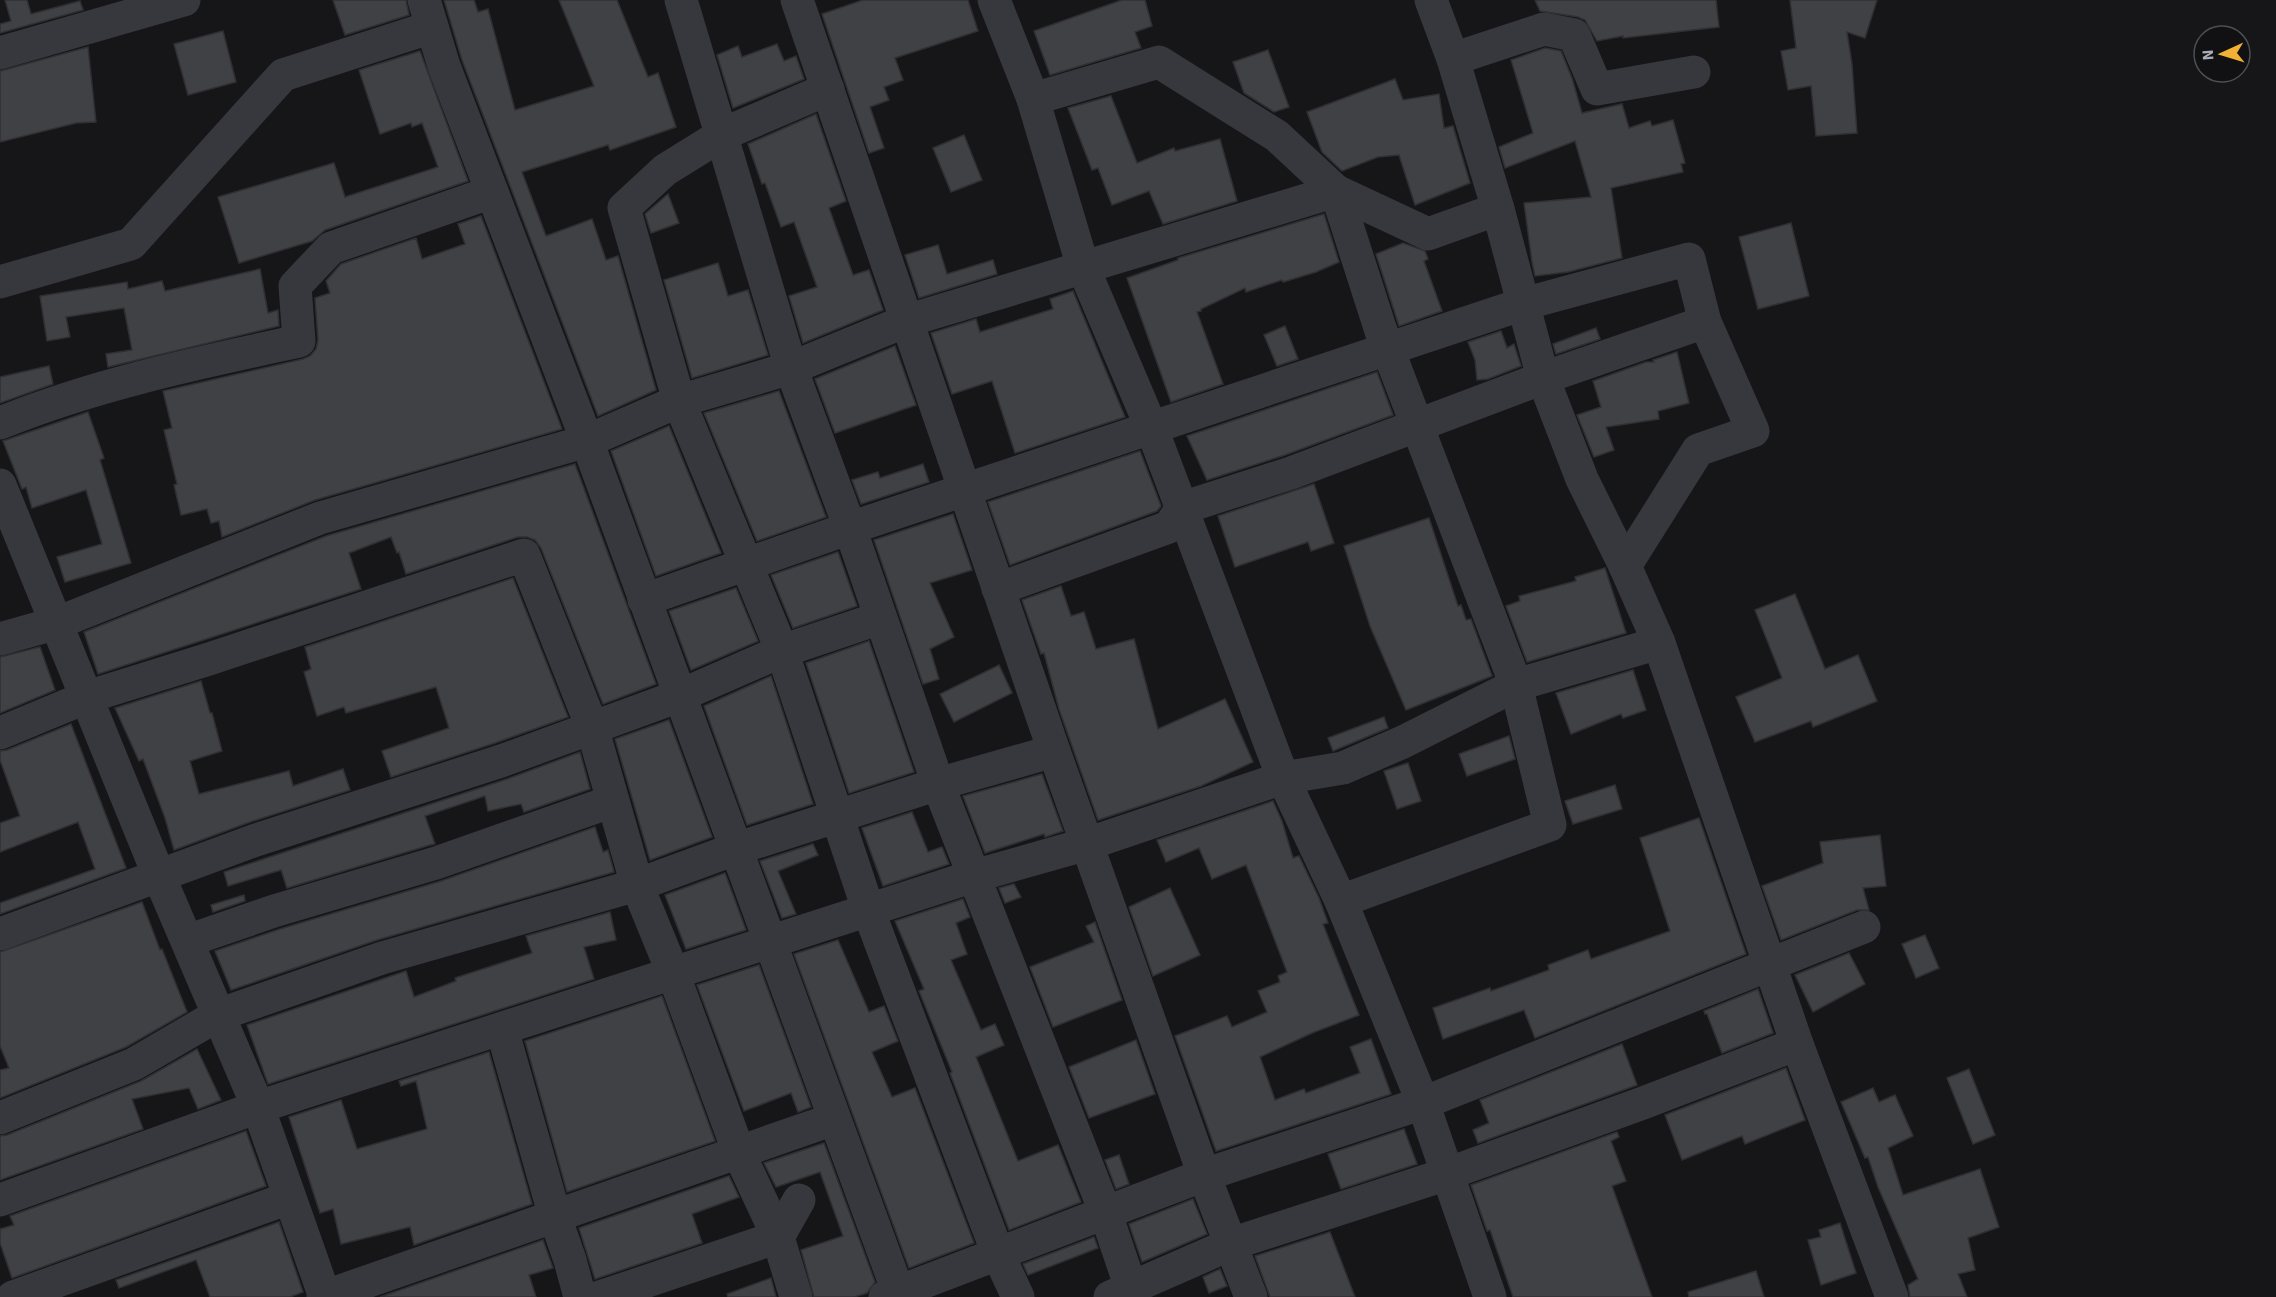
<svg xmlns="http://www.w3.org/2000/svg" width="2276" height="1297" font-family="'Source Sans 3',sans-serif">
<style>
.building{fill:#404145;stroke:#303034;stroke-width:1.5}
.lines{fill:none;stroke-linecap:round;stroke-linejoin:round}
.minor{stroke:#37383d;stroke-width:33}
</style>
<rect width="100%" height="100%" fill="#161618"/>
<!-- building -->
<g class="building">
<polygon points="5,0 27,0 31,14 80,1 83,10 0,33 0,24 11,21"/>
<polygon points="333,0 406,0 409,15 345,35"/>
<polygon points="444,0 474,0 478,12 488,9 515,110 594,86 559,0 617,0 648,77 658,73 676,127 610,150 608,145 522,172 546,236 592,219 606,260 618,256 656,390 598,416 462,60"/>
<polygon points="863,0 968,0 978,31 895,58 903,80 884,87 889,100 870,107 884,148 869,153 822,14"/>
<polygon points="1122,0 1145,0 1152,26 1135,32 1141,48 1050,75 1034,31"/>
<polygon points="1535,0 1716,0 1719,27 1623,38 1623,36 1597,41 1585,20 1578,17 1540,11"/>
<polygon points="1790,0 1877,0 1865,38 1847,32 1852,64 1857,133 1816,136 1811,86 1788,90 1781,51 1796,48"/>
<polygon points="223,31 236,82 188,95 174,44"/>
<polygon points="777,44 784,61 796,56 804,79 733,108 717,55 738,46 742,57"/>
<polygon points="88,47 96,122 76,123 0,142 0,71"/>
<polygon points="1545,48 1561,51 1572,78 1582,113 1622,104 1629,128 1650,121 1652,126 1673,120 1685,163 1681,164 1683,172 1611,188 1622,258 1568,272 1535,276 1532,262 1524,203 1591,197 1575,141 1505,168 1499,147 1533,133 1511,60"/>
<polygon points="1268,50 1289,107 1274,112 1244,93 1233,62"/>
<polygon points="420,51 468,181 325,230 312,241 239,263 218,197 334,163 345,197 438,167 422,123 412,127 411,123 380,134 359,70"/>
<polygon points="1395,79 1403,100 1439,94 1444,128 1453,126 1470,183 1415,205 1399,155 1378,157 1342,171 1322,152 1307,112"/>
<polygon points="1111,96 1137,163 1174,148 1175,151 1220,139 1237,201 1163,224 1149,191 1112,205 1098,168 1092,170 1068,108"/>
<polygon points="816,114 846,201 829,208 853,275 869,270 883,310 803,343 789,296 817,287 794,222 781,227 765,183 762,184 748,144"/>
<polygon points="964,135 982,180 951,192 933,148"/>
<polygon points="668,194 679,223 651,233 645,214"/>
<polygon points="1324,214 1339,262 1316,272 1283,282 1282,280 1246,292 1245,288 1201,309 1201,311 1197,312 1223,384 1171,402 1127,278 1178,260 1178,258"/>
<polygon points="481,216 562,429 315,500 222,537 219,521 211,523 207,509 181,515 174,485 177,484 164,430 172,428 163,391 303,359 310,356 316,349 318,340 315,298 330,293 326,281 341,264 416,238 422,259 465,244 458,224"/>
<polygon points="1791,223 1809,296 1758,309 1739,237"/>
<polygon points="1403,243 1425,251 1428,259 1424,261 1442,311 1399,326 1376,254"/>
<polygon points="938,245 947,274 993,260 997,274 919,298 905,255"/>
<polygon points="718,263 728,296 748,290 768,355 692,378 664,280"/>
<polygon points="260,269 268,313 278,310 279,326 108,367 106,354 132,350 124,308 66,317 70,337 47,341 40,296 127,282 128,289 162,281 165,291"/>
<polygon points="1073,291 1125,417 1015,453 992,381 952,394 931,333 976,319 980,332 1053,309 1050,299"/>
<polygon points="1285,326 1298,359 1277,366 1264,335"/>
<polygon points="1596,328 1600,339 1556,354 1553,344"/>
<polygon points="1501,331 1507,348 1514,344 1521,366 1488,379 1477,380 1475,360 1468,342"/>
<polygon points="895,346 916,405 835,433 815,379"/>
<polygon points="1677,352 1689,403 1658,411 1659,419 1606,427 1614,450 1594,457 1577,415 1601,407 1593,381 1646,362 1654,362 1653,360"/>
<polygon points="49,366 53,384 0,403 0,377"/>
<polygon points="1377,372 1393,415 1285,455 1207,480 1187,436"/>
<polygon points="779,391 826,517 757,541 704,413"/>
<polygon points="88,412 104,458 100,460 131,563 65,582 57,557 102,544 86,490 32,508 26,487 22,489 3,441"/>
<polygon points="669,426 721,553 656,576 611,451"/>
<polygon points="1140,451 1161,506 1157,511 1010,565 988,502"/>
<polygon points="575,464 656,684 603,704 541,548 535,540 527,537 518,537 406,574 399,552 397,553 391,537 349,553 361,589 98,674 84,632 326,536"/>
<polygon points="923,464 929,482 861,504 852,480 878,472 880,478"/>
<polygon points="1314,484 1334,543 1311,551 1308,542 1235,567 1218,516"/>
<polygon points="953,514 972,570 930,583 954,637 930,649 939,679 923,684 874,540"/>
<polygon points="1429,518 1458,606 1461,605 1466,620 1471,619 1492,676 1406,710 1370,626 1344,546"/>
<polygon points="838,552 857,606 793,628 771,575"/>
<polygon points="1605,568 1626,633 1527,662 1506,606 1520,601 1519,596 1576,581 1575,577"/>
<polygon points="513,578 568,717 495,743 391,777 382,751 449,728 436,687 346,713 344,707 317,716 304,672 311,669 305,647"/>
<polygon points="1061,586 1071,616 1084,612 1096,649 1134,639 1158,729 1225,699 1253,762 1201,786 1098,820 1059,709 1044,653 1041,654 1022,600"/>
<polygon points="736,588 758,641 691,670 669,611"/>
<polygon points="1795,594 1825,669 1858,655 1877,701 1813,727 1811,721 1755,742 1736,697 1782,678 1755,610"/>
<polygon points="869,641 914,772 849,793 806,663"/>
<polygon points="40,647 55,690 0,713 0,657"/>
<polygon points="999,665 1012,693 954,722 940,694"/>
<polygon points="1633,670 1646,710 1623,718 1621,714 1571,734 1556,693"/>
<polygon points="771,676 813,804 747,825 704,706"/>
<polygon points="201,681 210,713 212,713 222,751 190,761 199,794 289,771 293,786 343,769 350,790 250,822 174,850 165,818 143,759 139,761 115,708"/>
<polygon points="1384,717 1388,728 1333,751 1328,738"/>
<polygon points="669,720 712,837 650,860 615,739"/>
<polygon points="71,724 126,868 0,914 0,903 95,869 78,822 0,852 0,823 20,816 0,760 0,751 7,750"/>
<polygon points="1509,736 1515,759 1467,776 1459,754"/>
<polygon points="580,752 590,789 524,812 521,804 488,811 485,796 425,816 435,844 430,845 287,888 281,870 228,886 224,872 507,779"/>
<polygon points="1408,763 1421,801 1397,809 1384,771"/>
<polygon points="1042,774 1063,831 1045,837 1044,834 985,853 963,796"/>
<polygon points="1615,785 1622,809 1573,824 1565,801"/>
<polygon points="1273,801 1282,821 1293,858 1299,856 1319,898 1328,923 1323,924 1359,1015 1312,1033 1260,1057 1275,1100 1304,1089 1306,1093 1360,1073 1350,1047 1371,1039 1391,1094 1216,1151 1175,1036 1227,1016 1232,1027 1267,1012 1258,991 1280,982 1278,976 1287,972 1246,865 1212,879 1199,848 1166,862 1157,840"/>
<polygon points="912,812 928,852 942,847 949,864 883,886 862,828"/>
<polygon points="1699,818 1746,954 1535,1038 1524,1010 1443,1039 1433,1008 1490,988 1491,991 1549,970 1548,965 1588,950 1591,959 1670,931 1640,838"/>
<polygon points="595,827 603,852 608,850 614,872 377,940 231,990 215,951 280,929 441,881"/>
<polygon points="1880,835 1886,886 1863,888 1869,910 1857,910 1781,940 1762,886 1823,863 1820,842"/>
<polygon points="813,844 818,855 778,871 796,914 782,918 760,861"/>
<polygon points="725,873 746,930 686,949 665,895"/>
<polygon points="1014,884 1021,897 1005,903 999,888"/>
<polygon points="1170,888 1200,955 1153,976 1129,907"/>
<polygon points="244,895 245,901 213,912 211,905"/>
<polygon points="963,899 970,917 956,923 967,954 951,960 981,1030 995,1024 1004,1045 976,1057 1018,1161 1058,1145 1081,1202 1009,1230 950,1073 952,1072 919,991 924,989 895,921"/>
<polygon points="142,902 160,950 162,949 187,1012 126,1047 0,1098 0,1070 9,1068 0,1046 0,952"/>
<polygon points="610,912 616,940 584,947 594,979 268,1084 247,1025 406,971 414,997 456,981 455,978 532,953 526,936"/>
<polygon points="1095,922 1122,1000 1053,1027 1030,967 1094,942 1086,926"/>
<polygon points="1925,935 1939,968 1916,978 1902,944"/>
<polygon points="838,940 869,1012 884,1006 898,1041 872,1052 892,1097 915,1088 974,1243 909,1268 794,954"/>
<polygon points="1849,953 1865,984 1813,1012 1795,975"/>
<polygon points="759,965 811,1107 798,1112 791,1093 744,1111 697,985"/>
<polygon points="1758,989 1773,1033 1722,1053 1707,1014 1705,1014 1704,1011"/>
<polygon points="662,996 715,1141 567,1192 525,1041"/>
<polygon points="1136,1040 1155,1094 1089,1118 1069,1067"/>
<polygon points="1622,1044 1637,1085 1478,1143 1473,1130 1489,1123 1480,1100"/>
<polygon points="197,1049 221,1100 198,1109 189,1088 132,1099 143,1129 0,1180 0,1136 7,1135 141,1081"/>
<polygon points="489,1052 532,1204 414,1245 410,1227 341,1244 333,1209 320,1213 289,1117 341,1100 357,1149 427,1129 416,1081 401,1086 399,1081"/>
<polygon points="1786,1068 1805,1120 1745,1144 1742,1136 1682,1160 1665,1115"/>
<polygon points="1969,1069 1995,1135 1973,1144 1947,1078"/>
<polygon points="1873,1088 1879,1102 1895,1095 1913,1136 1888,1148 1903,1195 1980,1169 1999,1227 1968,1238 1975,1270 1958,1274 1967,1297 1910,1297 1908,1285 1918,1279 1878,1187 1868,1157 1865,1158 1841,1102"/>
<polygon points="1404,1129 1417,1164 1341,1189 1328,1154"/>
<polygon points="246,1131 266,1186 12,1278 0,1243 0,1229 14,1225 10,1216"/>
<polygon points="1617,1132 1619,1137 1611,1141 1626,1181 1612,1186 1652,1297 1513,1297 1490,1230 1487,1231 1471,1185"/>
<polygon points="824,1143 875,1282 867,1293 854,1297 814,1297 801,1250 843,1236 820,1172 776,1187 764,1163"/>
<polygon points="1119,1155 1129,1184 1116,1189 1105,1160"/>
<polygon points="729,1176 739,1197 692,1214 702,1243 595,1279 579,1228"/>
<polygon points="1193,1199 1207,1234 1142,1262 1129,1224"/>
<polygon points="279,1222 303,1292 290,1297 210,1297 196,1260 119,1288 116,1280"/>
<polygon points="1840,1223 1856,1273 1821,1285 1808,1240 1821,1237 1819,1230"/>
<polygon points="1330,1232 1355,1297 1270,1297 1255,1256"/>
<polygon points="1094,1237 1098,1248 1028,1275 1023,1264"/>
<polygon points="543,1240 553,1268 529,1275 536,1297 380,1297"/>
<polygon points="1220,1269 1227,1286 1209,1293 1203,1277"/>
<polygon points="1756,1271 1764,1297 1689,1297 1688,1292"/>
<polygon points="771,1278 776,1297 728,1297 727,1294"/>
</g>
<g class="lines">
<!-- minor -->
<g class="minor">
<polyline points="424,0 444,66 587,441 900,1297"/>
<polyline points="681,0 791,368 850,528 938,784 1106,1214 1134,1297"/>
<polyline points="797,0 1054,751 1204,1175 1251,1297"/>
<polyline points="994,0 1033,99 1083,267 1152,429 1283,778 1341,901 1423,1103 1490,1297"/>
<polyline points="1431,0 1453,59 1498,209 1543,378 1582,479 1625,566 1659,643 1797,1044 1892,1297"/>
<polyline points="0,53 184,0"/>
<polyline points="1453,59 1544,29 1574,35 1597,89 1694,72"/>
<polyline points="828,89 723,134 665,170 624,208 679,401 782,651 869,912 998,1254 1018,1297"/>
<polyline points="1033,99 1159,62 1277,136 1336,191 1381,331 1516,685 1550,825 1341,901"/>
<polyline points="0,282 131,244 283,75 432,27"/>
<path d="M0,423C96,384 197,363 299,341L295,286L331,248L492,192"/>
<polyline points="0,485 159,876 258,1107 325,1297"/>
<polyline points="998,589 1169,527 1182,508 1291,473 1543,378 1705,322 1753,431 1698,450 1625,566"/>
<polyline points="644,600 850,528 1523,304 1689,259 1705,322"/>
<polyline points="0,639 57,623 320,518 587,441 679,401 791,368 906,321 1336,191 1428,234 1498,209"/>
<polyline points="0,733 87,697 209,659 524,555 592,727 637,885 673,973 739,1153 778,1237 796,1297"/>
<polyline points="0,934 256,840 501,761 679,696 782,651 880,618"/>
<polyline points="187,941 274,911 436,863 613,801"/>
<polyline points="502,1029 555,1217 570,1260 580,1297"/>
<polyline points="0,1118 134,1064 218,1015 382,958 637,885 735,849 938,784 1054,751"/>
<polyline points="0,1200 258,1107 974,876 1087,844 1283,778 1343,768 1403,742 1516,685 1659,643"/>
<polyline points="13,1297 289,1198"/>
<polyline points="323,1297 834,1119"/>
<polyline points="600,1297 778,1237 799,1200"/>
<polyline points="885,1297 1204,1175 1423,1103 1864,927"/>
<polyline points="1110,1297 1231,1244 1447,1174 1643,1103 1797,1044"/>
</g>
</g>
<!-- north arrow -->
<g transform="translate(2222 54) rotate(266)"><circle r="28" fill="#111113" stroke="#4d4f55" stroke-width="1.5"/>
<path d="M0-4.5L10 22L0 15L-10 22Z" fill="#f2b134"/>
<text y="-9" font-size="16" font-weight="bold" text-anchor="middle" fill="#a8adb8">N</text>
</g>
</svg>
